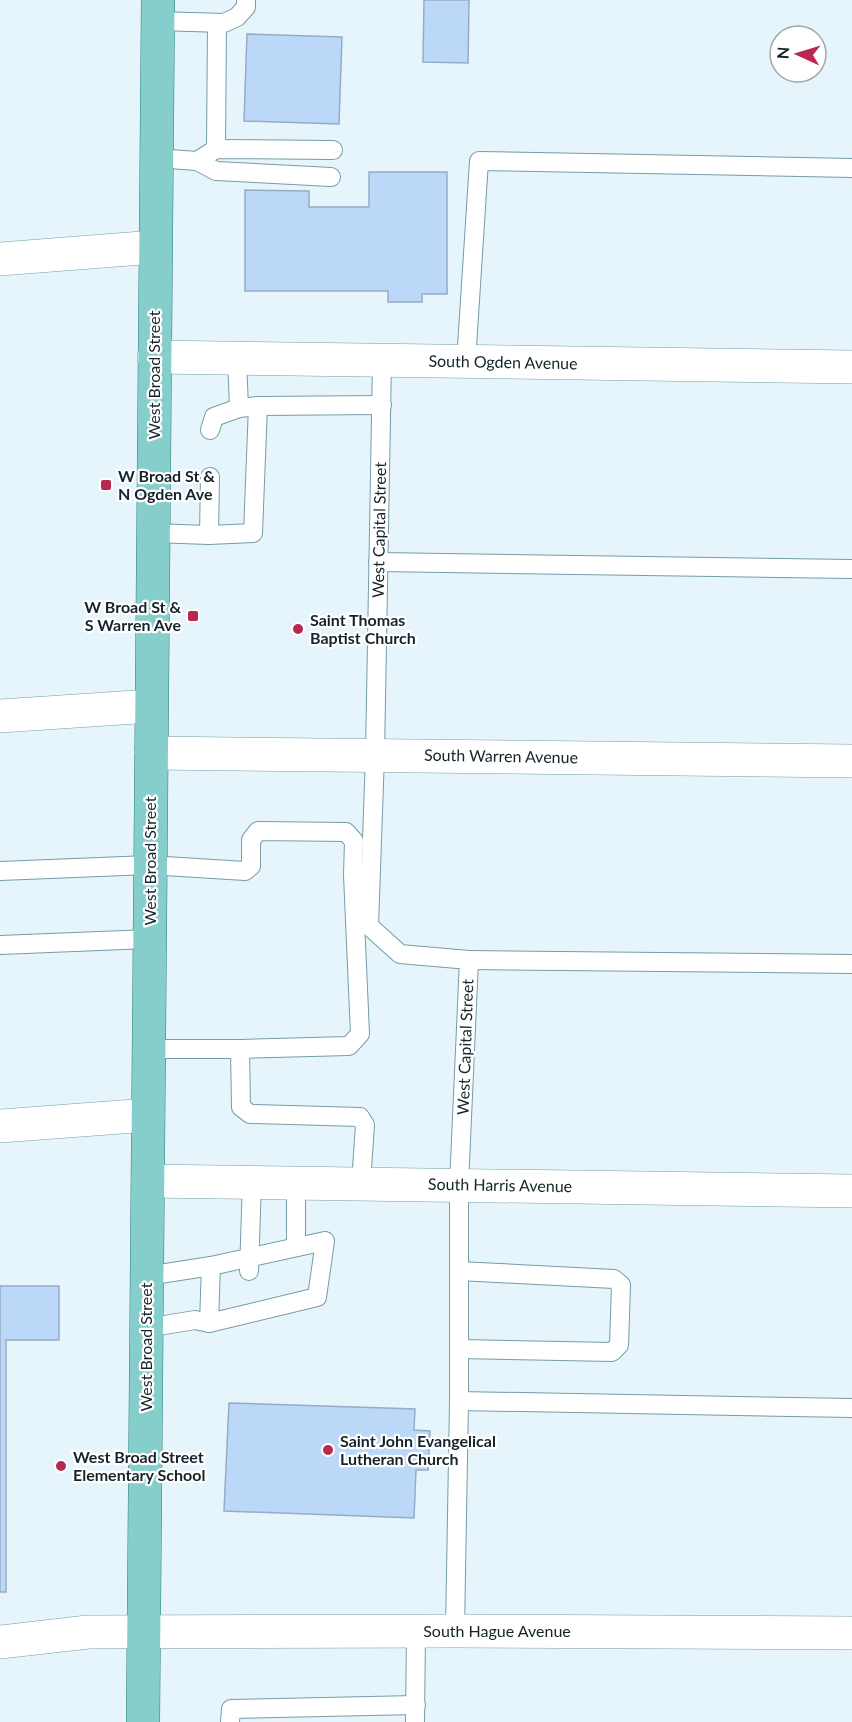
<svg xmlns="http://www.w3.org/2000/svg" width="852" height="1722" font-family="Lato,sans-serif">
<style>
.building{fill:#bcd8f8;stroke:#95acc6;stroke-width:1.5}
.lines{fill:none;stroke-linecap:round;stroke-linejoin:round}
.lane-casing{stroke:#769ca9;stroke-width:20}
.street-casing{stroke:#769ca9;stroke-width:34}
.secondary-casing{stroke:#769ca9;stroke-width:34}
.primary-casing{stroke:#2a7e7d;stroke-width:34}
.lane{stroke:#fff;stroke-width:18}
.street{stroke:#fff;stroke-width:33}
.secondary{stroke:#fff;stroke-width:33}
.primary{stroke:#86cecc;stroke-width:33}
.poi-dot{fill:#b9284e;stroke:#fff;stroke-width:2}
.labels{text-anchor:middle;stroke-width:4.5;stroke-linejoin:round;paint-order:stroke}
.street-label{font-size:16px;fill:#15242a;stroke:#fff}
.poi-label{font-size:16px;font-weight:bold;fill:#15242a;stroke:#fff;text-anchor:start}
</style>
<rect width="100%" height="100%" fill="#e6f5fb"/>
<!-- building -->
<g class="building">
<polygon points="424,0 469,0 468,63 423,62"/>
<polygon points="247,34 342,37 339,124 244,121"/>
<polygon points="369,172 447,172 447,294 422,294 422,302 388,302 388,291 245,291 245,190 309,191 309,207 369,207"/>
<polygon points="0,1286 59,1286 59,1340 6,1340 6,1592 0,1592"/>
<polygon points="229,1403 415,1409 414,1430 430,1431 428,1470 416,1470 414,1518 224,1511"/>
</g>
<g class="lines">
<defs>
<g id="lane">
<polyline points="157,21 224,23 237,17 246,7 246,0"/>
<polyline points="216,149 217,23"/>
<polyline points="156,158 197,161 216,171 331,177"/>
<polyline points="197,161 216,149 333,150"/>
<polyline points="382,361 375,755 369,926 400,954 469,960 459,1185 459,1401 455,1631"/>
<polyline points="466,362 479,161 852,168"/>
<polyline points="258,406 382,405"/>
<polyline points="210,430 214,417 239,408"/>
<polyline points="153,533 209,535 253,533 258,406 239,408 237,359"/>
<polyline points="209,535 210,477"/>
<polyline points="378,562 852,569"/>
<polyline points="0,871 149,865 245,871 251,866 251,840 258,831 346,832 354,841 353,875 360,1034 349,1046 240,1049"/>
<polyline points="0,945 149,939"/>
<polyline points="469,960 852,964"/>
<polyline points="148,1049 240,1049 241,1107 250,1114 360,1117 365,1125 361,1183"/>
<polyline points="296,1247 296,1182"/>
<polyline points="249,1271 252,1181"/>
<polyline points="459,1271 614,1279 621,1285 619,1345 612,1352 459,1349"/>
<polyline points="209,1323 211,1266"/>
<polyline points="146,1328 195,1320 209,1323 317,1297 325,1241 211,1266 147,1276"/>
<polyline points="459,1401 852,1408"/>
<polyline points="230,1722 231,1709 416,1705"/>
<polyline points="415,1722 416,1632"/>
</g>
<g id="street">
<polyline points="0,259 155,247"/>
<polyline points="154,357 852,367"/>
<polyline points="0,716 151,706"/>
<polyline points="151,753 852,761"/>
<polyline points="0,1126 148,1115"/>
<polyline points="148,1181 852,1191"/>
</g>
<polyline id="secondary" points="0,1642 88,1632 455,1631 852,1633"/>
<polyline id="primary" points="143,1722 158,0"/>
</defs>
<!-- lane casing -->
<use href="#lane" class="lane-casing"/>
<!-- street casing -->
<use href="#street" class="street-casing"/>
<!-- secondary casing -->
<use href="#secondary" class="secondary-casing"/>
<!-- primary casing -->
<use href="#primary" class="primary-casing"/>
<!-- lane -->
<use href="#lane" class="lane"/>
<!-- street -->
<use href="#street" class="street"/>
<!-- secondary -->
<use href="#secondary" class="secondary"/>
<!-- primary -->
<use href="#primary" class="primary"/>
</g>
<!-- markers -->
<g class="poi-dot">
<rect x="100" y="479" width="12" height="12" rx="3"/>
<rect x="187" y="610" width="12" height="12" rx="3"/>
<circle cx="298" cy="629" r="6"/>
<circle cx="328" cy="1450" r="6"/>
<circle cx="61" cy="1466" r="6"/>
</g>
<g class="labels">
<!-- street labels -->
<g class="street-label">
<text transform="translate(503 362) rotate(1)" y="6">South Ogden Avenue</text>
<text transform="translate(154 375) rotate(-90)" y="6">West Broad Street</text>
<text transform="translate(379 530) rotate(-89)" y="6">West Capital Street</text>
<text transform="translate(501 756) rotate(1)" y="6">South Warren Avenue</text>
<text transform="translate(150 861) rotate(-90)" y="6">West Broad Street</text>
<text transform="translate(465 1047) rotate(-88)" y="6">West Capital Street</text>
<text transform="translate(500 1185) rotate(1)" y="6">South Harris Avenue</text>
<text transform="translate(146 1347) rotate(-90)" y="6">West Broad Street</text>
<text x="497" y="1637">South Hague Avenue</text>
</g>
<!-- poi labels -->
<g class="poi-label">
<text x="118" y="482">W Broad St &amp;<tspan x="118" dy="18">N Ogden Ave</tspan></text>
<text x="181" y="613" text-anchor="end">W Broad St &amp;<tspan x="181" dy="18">S Warren Ave</tspan></text>
<text x="310" y="626">Saint Thomas<tspan x="310" dy="18">Baptist Church</tspan></text>
<text x="340" y="1447">Saint John Evangelical<tspan x="340" dy="18">Lutheran Church</tspan></text>
<text x="73" y="1463">West Broad Street<tspan x="73" dy="18">Elementary School</tspan></text>
</g>
</g>
<!-- north arrow -->
<g transform="translate(798 54) rotate(274)"><circle r="28" fill="#ffffff" stroke="#a1a7aa" stroke-width="1.5"/>
<path d="M0-4.5L10 22L0 15L-10 22Z" fill="#b9284e"/>
<text y="-9" font-size="16" font-weight="bold" text-anchor="middle" fill="#15242a">N</text>
</g>
</svg>
